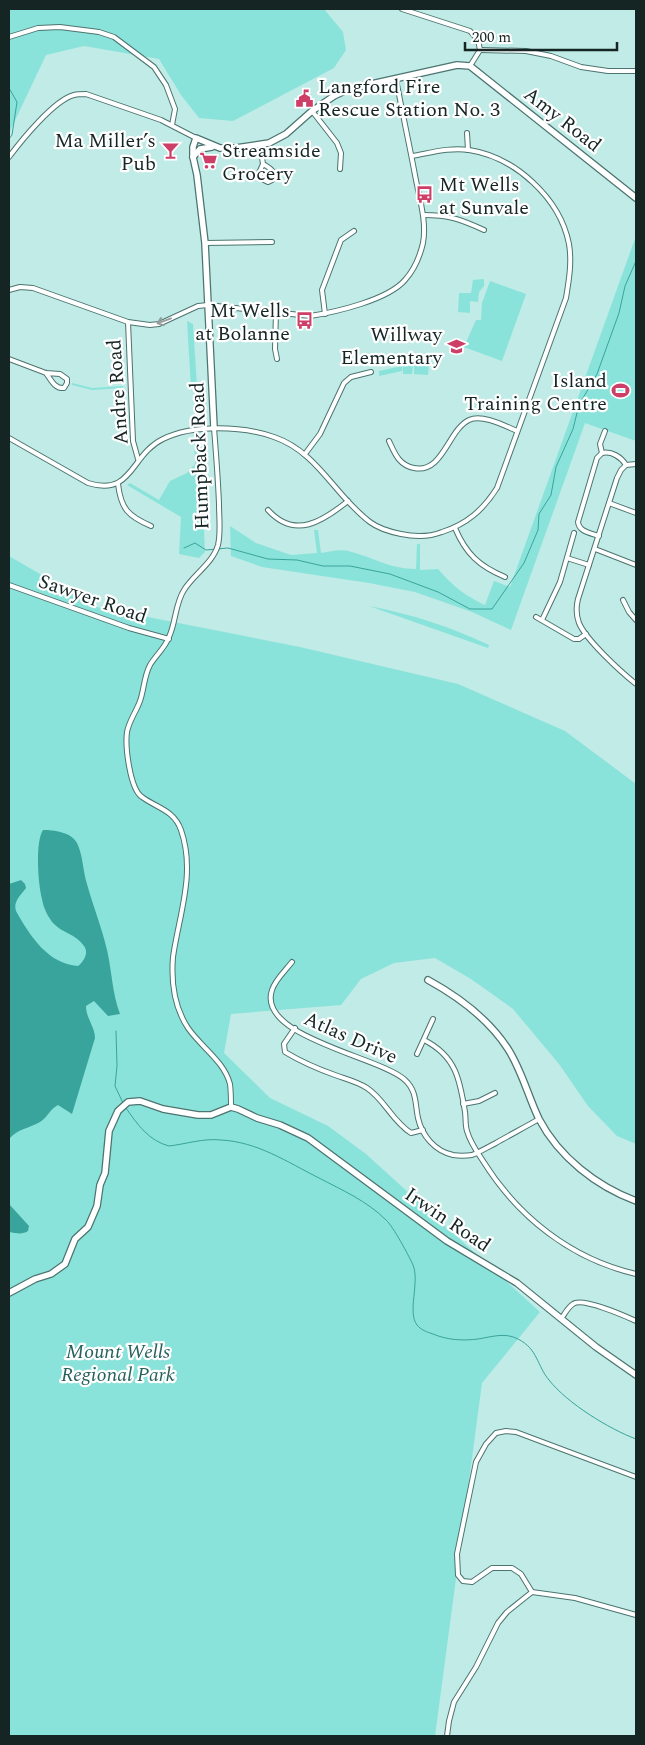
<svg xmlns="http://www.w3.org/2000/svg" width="645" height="1745" font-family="Spectral,serif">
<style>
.green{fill:#8ae3da}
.water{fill:#38a49b}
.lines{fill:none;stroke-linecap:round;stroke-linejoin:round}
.stream{stroke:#38a49b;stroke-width:1}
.street-casing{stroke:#4c7470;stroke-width:6}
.secondary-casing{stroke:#4c7470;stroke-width:8}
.street{stroke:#fff;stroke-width:4}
.secondary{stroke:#fff;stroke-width:5.5}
.oneway{stroke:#969d9c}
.labels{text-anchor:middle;stroke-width:4.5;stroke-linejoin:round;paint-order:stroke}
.poi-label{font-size:20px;fill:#152524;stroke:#fff;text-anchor:end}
.street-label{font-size:20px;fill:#152524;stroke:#fff}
.park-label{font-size:20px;font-style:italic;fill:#27615c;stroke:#fff}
</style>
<rect width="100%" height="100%" fill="#c0ebe6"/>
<!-- green -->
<g class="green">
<polygon points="9,9 324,9 343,32 346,50 334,68 233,121 199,118 181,95 159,59 84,46 46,55 9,133"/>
<path d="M636,236V441L585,423L511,630L472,612L415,592L369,583L262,567L231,556L230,526L256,543L291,555L317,553L314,530H318L321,553C329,552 340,549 348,551C373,557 389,569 416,569L417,544H420V570L438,569C453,586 464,595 485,605L494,581L510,587Z"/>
<polygon points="484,279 484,286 479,292 478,302 470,301 470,313 458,312 459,293 471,293 473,280"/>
<polygon points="490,281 526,294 502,361 464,347 476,320 481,320 482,303"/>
<polygon points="187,321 193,324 197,387 191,387"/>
<polygon points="402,358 408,358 408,366 413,366 412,374 403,374"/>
<polygon points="414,364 429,364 428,375 414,374"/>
<polygon points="402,366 402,371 379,376 379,371"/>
<polygon points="72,383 92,388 123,386 123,388 92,390 72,385"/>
<polygon points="194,437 200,442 205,552 199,558 179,554 181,517 127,485 130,483 159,500 170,481 187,473 195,464"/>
<polygon points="9,556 97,607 300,647 458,684 565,731 636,784 636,1144 617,1136 588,1106 559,1064 513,1009 471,979 435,958 394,963 361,979 341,1005 231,1014 224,1053 270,1098 328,1126 366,1154 540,1312 482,1383 435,1736 9,1736"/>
<path d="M369,606C411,614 451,627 489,645L488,648Z"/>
</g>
<!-- water -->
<g class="water">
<path d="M43,830C54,830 71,832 77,843C83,855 83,872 87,884C93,906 102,928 107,950C112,971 112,993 120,1014L108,1016L94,1001L86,1006C86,1018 95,1027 95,1038L72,1114L58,1105C50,1109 47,1118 40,1122C30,1128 17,1129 9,1139V884L21,880L25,884L26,888C20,896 13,902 16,911C30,936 48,964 78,966C84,961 89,953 84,946C76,934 62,933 53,923C48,917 43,907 42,899C38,885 35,842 43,830Z"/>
<path d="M9,1204L29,1226L28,1231C22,1235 16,1233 9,1232Z"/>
</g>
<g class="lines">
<!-- stream -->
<g class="stream">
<polyline points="9,88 17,102 12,135 9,139"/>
<polyline points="184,548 195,543 206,550 228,548 268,559 297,560 323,566 350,566 390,574 438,592 470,609 492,609 524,563 538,530 539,514 551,495 556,467 573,429 579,405 597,374 619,313 625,286 636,261"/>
<polyline points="116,1031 117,1066 115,1086 123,1103"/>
<path d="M126,1108C137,1124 149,1141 169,1146C186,1144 204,1138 221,1140C258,1142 287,1162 319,1178C342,1190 367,1201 386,1220C393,1226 409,1256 413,1265C420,1282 407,1312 417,1325C421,1330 427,1332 433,1334C447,1340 463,1341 478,1339C491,1337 505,1332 518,1339C538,1349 537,1366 549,1380C567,1403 609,1429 636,1439"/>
</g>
<defs>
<g id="street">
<polyline points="402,9 470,31 478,40 480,50 470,66"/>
<polyline points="9,37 38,28 60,27 99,32 114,37 154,67 166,85 175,109 172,125"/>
<polyline points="480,50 526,51 551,56 581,67 608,71 636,71"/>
<polyline points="312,111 337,143 341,153 340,169"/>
<polyline points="467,133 468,150"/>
<path d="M260,144L263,164L259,173L262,179L268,182L272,180C276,171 270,168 263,164"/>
<path d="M9,157C21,141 54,100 74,95C78,94 82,94 86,94L161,120L196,138"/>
<path d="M423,215C449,215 460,219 484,230"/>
<polyline points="205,243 272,242"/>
<path d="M9,290L20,287L33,288L128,322L150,325L159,324L198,306L208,305L310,316C336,312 388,300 405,280C414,270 420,256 423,243C427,221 419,197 415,175C409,143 402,111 396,79"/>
<polyline points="276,312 275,349 277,359"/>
<polyline points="325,314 322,290 341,240 354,231"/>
<polyline points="128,322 133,441 138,459"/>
<path d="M9,359L46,373L60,374L67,379V383L64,388C55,389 51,380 46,373"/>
<path d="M214,428C216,453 218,478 219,504C219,517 221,532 218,545C213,563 193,575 184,590C175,604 176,622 169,637C165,648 156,655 150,665C144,676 144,690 140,701C136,712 129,721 127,732C125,747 130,789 142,797C157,808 174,810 181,830C196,873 179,915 173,957C171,982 174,1007 188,1028C201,1047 224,1061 230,1084C231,1092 231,1099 231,1107"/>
<path d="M9,438L88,483C133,497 130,455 163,439C193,424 243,426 274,437C318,452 335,496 370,522C378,528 391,532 401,534C415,537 429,537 442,532C467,524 483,510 497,488L566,298C569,280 572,262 569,244C560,198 515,157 469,150C450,147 430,153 412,156"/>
<path d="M389,441C395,454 399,465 414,468C443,474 448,430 469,420C483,414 505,426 517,431"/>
<polyline points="602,453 600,444 605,431"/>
<polyline points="305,454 320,434 344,383 351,377 371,372"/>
<path d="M626,465L621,470L617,478L578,599C576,607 576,615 579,623C586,640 621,672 636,684"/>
<polyline points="626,465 636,464"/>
<path d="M118,484C121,509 128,516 151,526"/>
<polyline points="609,503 636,513"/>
<path d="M268,510C295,540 323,521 348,501"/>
<path d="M455,528C466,554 479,566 505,577"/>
<path d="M599,536C591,533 579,532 578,522L597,458L602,453C612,451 621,457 626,465"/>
<polyline points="595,549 636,565"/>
<polyline points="567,558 589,565"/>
<polyline points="9,585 129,628 169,639"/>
<polyline points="623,600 629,612 636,620"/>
<polyline points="536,617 574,639 579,639 586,634"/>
<polyline points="542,620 560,582 574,533"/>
<path d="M292,962C285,971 275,980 272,990C256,1037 381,1057 405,1080C417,1091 415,1104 418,1118C422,1136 435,1151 453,1155C459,1156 466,1156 472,1155C480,1152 488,1147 496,1143C510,1135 525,1127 539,1119"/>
<path d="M295,1028L284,1044L285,1052C300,1061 318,1069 335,1075C346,1079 358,1082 367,1088C385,1100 392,1121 411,1133L423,1130"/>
<path d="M424,1040C456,1056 460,1080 465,1112C466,1119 465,1125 467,1131C470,1142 477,1152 483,1161C518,1217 571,1259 636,1274"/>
<polyline points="417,1054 433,1019"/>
<polyline points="463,1104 479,1101 495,1093"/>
<path d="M561,1319C564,1315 568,1307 573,1304C582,1297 625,1316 636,1321"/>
<polyline points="532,1592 521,1574 512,1568 492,1568 472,1582 463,1581 458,1575 457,1554 476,1462 486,1444 496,1433 506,1431 516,1432 636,1477"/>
<polyline points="447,1736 449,1721 454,1702 476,1667 498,1623 507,1612 532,1592 575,1598 636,1615"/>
</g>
<g id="secondary">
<polyline points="193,157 200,149 212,147"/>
<polyline points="214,428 205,243 197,175 193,157 193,147 196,138 220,148 236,148 269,143 286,134 312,111 334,96 349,89 457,65 470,66 636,198"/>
<path d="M428,980C459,997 488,1018 508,1049C522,1071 528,1096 539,1119C559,1157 596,1186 636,1201"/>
<polyline points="9,1293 35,1279 51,1274 65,1264 75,1239 88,1227 97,1206 100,1185 105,1173 109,1131 118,1111 128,1102 140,1101 163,1109 198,1115 211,1115 231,1107 238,1109 257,1118 280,1125 308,1138 447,1241 517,1283 596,1347 636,1375"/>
</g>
</defs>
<!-- street casing -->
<use href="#street" class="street-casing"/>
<!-- secondary casing -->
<use href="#secondary" class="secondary-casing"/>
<!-- street -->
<use href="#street" class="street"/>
<!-- secondary -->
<use href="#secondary" class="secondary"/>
</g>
<!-- one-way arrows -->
<defs><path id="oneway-shaft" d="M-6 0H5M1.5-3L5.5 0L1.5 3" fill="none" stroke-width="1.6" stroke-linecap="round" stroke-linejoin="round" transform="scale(1.25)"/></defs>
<use class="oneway" href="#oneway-shaft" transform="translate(164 321) rotate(160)"/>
<!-- icons -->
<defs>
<symbol id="civic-bare" viewBox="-9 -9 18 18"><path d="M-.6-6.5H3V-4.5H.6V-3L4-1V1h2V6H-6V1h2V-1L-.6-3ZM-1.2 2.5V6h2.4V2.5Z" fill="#ce3f68" stroke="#fff" stroke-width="2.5" paint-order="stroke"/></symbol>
<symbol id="bar-bare" viewBox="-9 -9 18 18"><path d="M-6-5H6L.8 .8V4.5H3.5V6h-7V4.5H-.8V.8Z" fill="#ce3f68" stroke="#fff" stroke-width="2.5" paint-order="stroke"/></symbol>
<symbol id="supermarket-bare" viewBox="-9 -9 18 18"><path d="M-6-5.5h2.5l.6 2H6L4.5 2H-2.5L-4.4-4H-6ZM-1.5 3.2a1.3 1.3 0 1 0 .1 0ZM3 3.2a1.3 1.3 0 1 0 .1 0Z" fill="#ce3f68" stroke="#fff" stroke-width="2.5" paint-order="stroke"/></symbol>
<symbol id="bus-bare" viewBox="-9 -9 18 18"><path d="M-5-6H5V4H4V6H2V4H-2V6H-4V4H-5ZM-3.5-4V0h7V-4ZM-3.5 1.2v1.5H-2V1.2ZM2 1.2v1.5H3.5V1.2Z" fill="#ce3f68" stroke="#fff" stroke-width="2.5" paint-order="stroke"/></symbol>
<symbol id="school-bare" viewBox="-9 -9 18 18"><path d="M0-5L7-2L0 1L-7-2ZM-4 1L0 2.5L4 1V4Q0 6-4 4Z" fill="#ce3f68" stroke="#fff" stroke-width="2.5" paint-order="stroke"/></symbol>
<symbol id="stadium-bare" viewBox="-9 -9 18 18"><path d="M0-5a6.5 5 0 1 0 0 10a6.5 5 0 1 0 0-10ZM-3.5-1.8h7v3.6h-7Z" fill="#ce3f68" stroke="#fff" stroke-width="2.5" paint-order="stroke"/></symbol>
</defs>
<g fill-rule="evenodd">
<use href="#civic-bare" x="292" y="86" width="25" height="25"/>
<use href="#bar-bare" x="158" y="138" width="25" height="25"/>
<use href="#supermarket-bare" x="196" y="148" width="25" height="25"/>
<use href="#bus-bare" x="412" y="182" width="25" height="25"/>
<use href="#bus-bare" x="292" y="308" width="25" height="25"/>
<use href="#school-bare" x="444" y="334" width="25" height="25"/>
<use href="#stadium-bare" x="608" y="378" width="25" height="25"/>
</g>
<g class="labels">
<!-- poi labels -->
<g class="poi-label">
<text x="318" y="93" text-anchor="start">Langford Fire<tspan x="318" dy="23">Rescue Station No. 3</tspan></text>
<text x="156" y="147">Ma Miller’s<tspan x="156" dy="23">Pub</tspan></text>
<text x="222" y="157" text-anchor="start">Streamside<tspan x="222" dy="23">Grocery</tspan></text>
<text x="439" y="191" text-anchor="start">Mt Wells<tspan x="439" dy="23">at Sunvale</tspan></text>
<text x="290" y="317">Mt Wells<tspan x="290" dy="23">at Bolanne</tspan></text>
<text x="442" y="341">Willway<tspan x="442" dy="23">Elementary</tspan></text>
<text x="607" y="387">Island<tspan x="607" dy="23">Training Centre</tspan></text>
</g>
<!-- street labels -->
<g class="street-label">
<text transform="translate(563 119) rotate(38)" y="7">Amy Road</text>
<text transform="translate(117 392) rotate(-94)" y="7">Andre Road</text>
<text transform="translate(199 456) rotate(-92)" y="7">Humpback Road</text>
<text transform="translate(93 598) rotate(19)" y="7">Sawyer Road</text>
<text transform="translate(351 1037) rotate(24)" y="7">Atlas Drive</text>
<text transform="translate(448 1219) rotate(34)" y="7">Irwin Road</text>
</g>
<!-- park labels -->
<g class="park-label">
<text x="118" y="1358">Mount Wells<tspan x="118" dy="23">Regional Park</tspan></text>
</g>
</g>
<!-- border -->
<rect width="645" height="1745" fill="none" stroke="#152524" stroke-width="20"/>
<!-- scale -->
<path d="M465 42v8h152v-8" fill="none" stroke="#152524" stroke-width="2.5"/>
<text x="472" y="42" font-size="15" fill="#152524" stroke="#ffffff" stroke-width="4" paint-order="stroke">200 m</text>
</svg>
